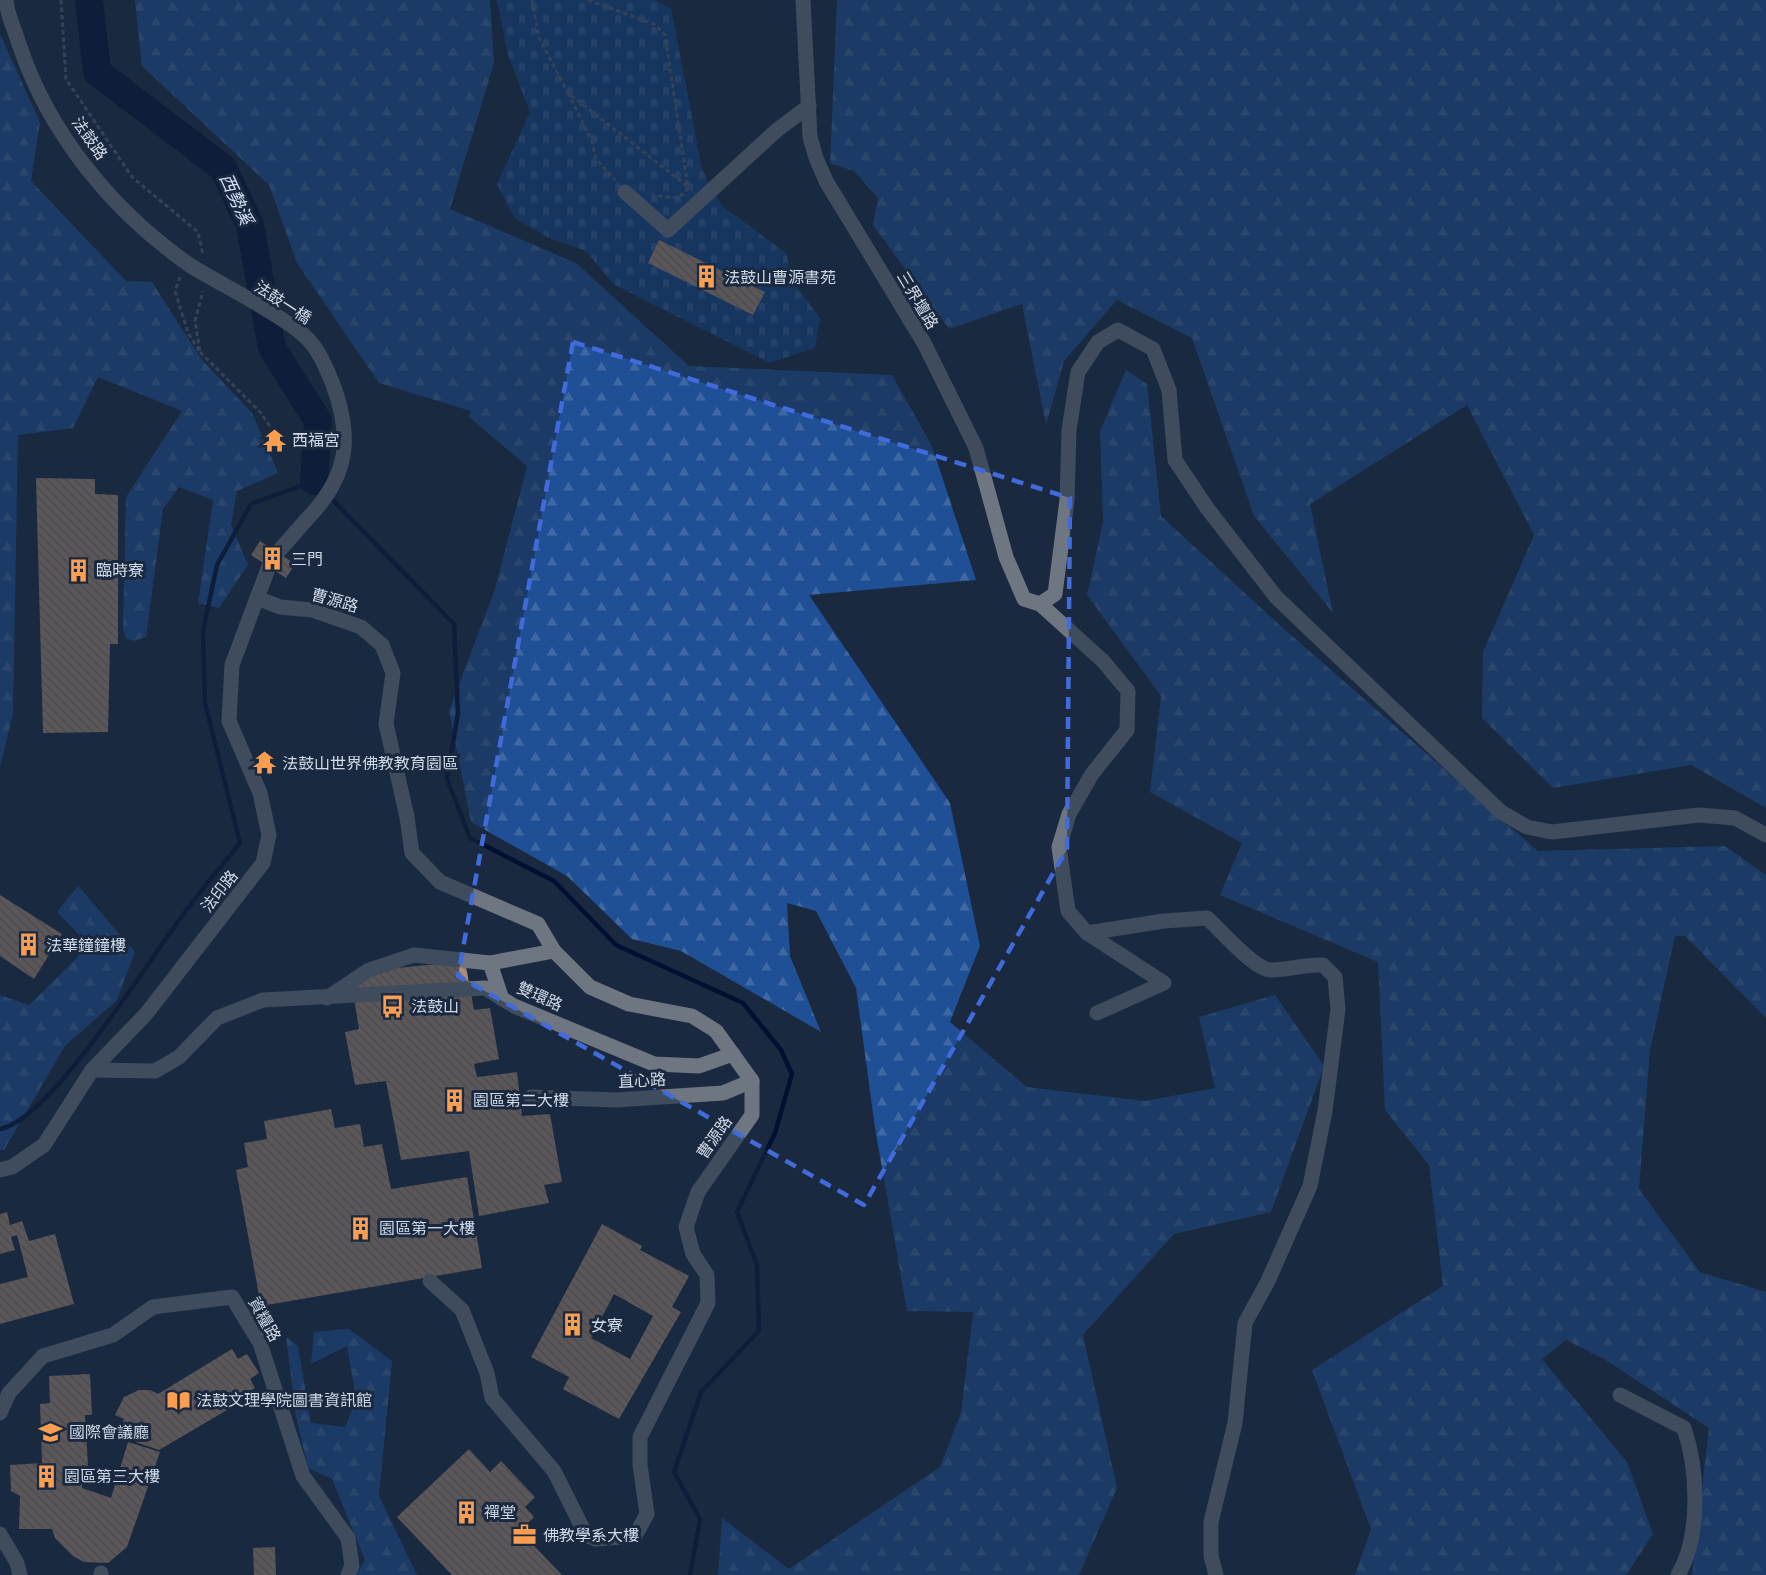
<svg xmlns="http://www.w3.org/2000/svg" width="1766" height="1575" font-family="Literata,'Noto Sans TC',serif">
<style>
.forest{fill:url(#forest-firs)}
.cemetery{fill:url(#cemetery-stones)}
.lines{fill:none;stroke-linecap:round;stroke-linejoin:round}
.stream{stroke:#001033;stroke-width:4.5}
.river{stroke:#001033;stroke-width:28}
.building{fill:url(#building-back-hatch);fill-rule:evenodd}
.path{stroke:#526073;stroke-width:3;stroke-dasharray:4.5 3;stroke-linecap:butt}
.minor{stroke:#6e7682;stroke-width:15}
.minor-bridge{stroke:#6e7682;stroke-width:15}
.marked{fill:none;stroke:#416adb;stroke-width:4.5;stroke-dasharray:12 8;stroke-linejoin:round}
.labels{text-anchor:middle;stroke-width:6;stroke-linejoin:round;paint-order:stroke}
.street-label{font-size:16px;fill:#d0dae8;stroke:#1a293f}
.poi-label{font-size:16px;fill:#d0dae8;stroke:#1a293f;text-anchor:start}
.water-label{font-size:18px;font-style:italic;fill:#d4e1f5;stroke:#1a293f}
</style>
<defs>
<pattern id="forest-firs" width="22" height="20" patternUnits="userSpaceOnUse" patternTransform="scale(1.5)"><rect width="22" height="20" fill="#1f4f94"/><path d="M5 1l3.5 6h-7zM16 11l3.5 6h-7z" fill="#3e68a3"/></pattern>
<pattern id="cemetery-stones" width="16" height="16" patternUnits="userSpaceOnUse" patternTransform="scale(1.5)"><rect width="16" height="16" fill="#134386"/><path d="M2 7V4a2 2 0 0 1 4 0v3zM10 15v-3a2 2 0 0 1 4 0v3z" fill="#345e97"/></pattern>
<pattern id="building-back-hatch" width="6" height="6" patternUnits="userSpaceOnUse" patternTransform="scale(1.5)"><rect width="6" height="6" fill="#aa8e78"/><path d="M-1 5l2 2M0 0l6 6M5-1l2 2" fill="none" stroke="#8a7769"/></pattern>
</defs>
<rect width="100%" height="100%" fill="#1a293f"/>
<!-- forest -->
<g class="forest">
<polygon points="135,0 490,0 494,63 450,209 576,263 689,366 892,375 932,446 976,580 809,595 950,803 980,946 950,1022 1027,1087 1145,1101 1215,1088 1199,1017 1275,995 1324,1066 1271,1212 1174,1234 1083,1335 1117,1488 1079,1575 718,1575 722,1518 789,1569 940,1467 961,1413 973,1312 907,1311 875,1128 856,988 816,911 787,903 790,956 821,1032 681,951 632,939 567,876 471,822 449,711 495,589 527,466 469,417 471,411 379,383 297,263 269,185 142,66"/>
<polygon points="837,0 1766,0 1766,808 1691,765 1553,788 1482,718 1483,652 1534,535 1467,405 1310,504 1333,613 1254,516 1192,338 1117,300 1064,361 1046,425 1022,304 949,329 873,225 878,198 854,171 830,163"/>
<polygon points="0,34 40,122 31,181 126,281 152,282 202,360 252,413 278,473 237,491 231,525 248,565 219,608 198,603 213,500 179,487 163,509 146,637 133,641 126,638 123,630 126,497 182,411 98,377 73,428 18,435 13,714 0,767"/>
<polygon points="1126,370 1147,384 1161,516 1283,628 1538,851 1725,846 1766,875 1766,1018 1685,936 1675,936 1650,1050 1639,1189 1700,1272 1766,1292 1766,1575 1692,1575 1709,1428 1604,1359 1566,1340 1542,1359 1627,1462 1653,1534 1626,1575 1355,1575 1371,1529 1312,1370 1443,1286 1429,1165 1385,1110 1378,962 1220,895 1242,843 1150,792 1161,696 1087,595 1103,522 1100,431"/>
<polygon points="78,886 135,952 117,1000 65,1046 4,1150 0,1150 0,995 29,1005 77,958 83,939 57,912"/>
<polygon points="349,1329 392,1361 379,1496 417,1575 356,1575 365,1560 332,1479 308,1468 296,1417 286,1337 298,1346 311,1423 345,1427 356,1400 347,1346 311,1364 314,1332"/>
</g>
<!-- cemetery -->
<polygon class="cemetery" points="497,0 654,0 671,8 702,169 722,206 786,253 793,282 820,318 815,348 770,363 613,284 586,251 549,238 514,218 497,184 530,112 508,55"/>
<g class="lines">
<!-- stream -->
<path class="stream" d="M0,1129C51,1120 149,959 183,915C201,890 221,867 240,843L205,703L203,631L217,565L251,504L314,481L454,624L458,713L447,779L470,838L554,881L616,945L743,1003L781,1050L792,1074L775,1133L737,1212L757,1265L759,1331L701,1392L674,1472L700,1519L690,1575"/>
<!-- river -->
<polyline class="river" points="89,0 97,72 223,168 250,225 272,348 318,421 314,481"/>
</g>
<!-- building -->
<g class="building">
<polygon points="659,240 765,292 753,315 648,263"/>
<polygon points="278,431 282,444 270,448 266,436"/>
<polygon points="36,478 95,479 95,494 118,495 118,644 110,644 108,732 43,733"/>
<polygon points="260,541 295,564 286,578 251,555"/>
<polygon points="0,895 62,934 34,979 0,956"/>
<polygon points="465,961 474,1010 490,1008 499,1059 474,1064 477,1077 517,1072 522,1116 550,1114 562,1182 544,1185 549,1203 479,1216 469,1151 401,1160 386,1081 355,1085 345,1032 359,1029 350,973"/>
<polygon points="331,1109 335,1128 360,1124 364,1147 382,1144 391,1189 467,1177 482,1268 261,1306 236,1170 248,1167 244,1143 267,1139 264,1121"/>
<polygon points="7,1212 10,1225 22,1221 29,1241 55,1234 74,1304 0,1324 0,1284 28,1277 17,1235 11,1237 15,1250 0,1254 0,1214"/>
<path d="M602,1224L642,1246L640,1250L689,1276L672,1307L681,1312L619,1419L563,1389L569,1377L531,1357ZM614,1294L653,1316L630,1359L591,1338Z"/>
<polygon points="232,1349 238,1359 247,1354 259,1373 250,1379 255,1388 225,1406 227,1410 159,1450 118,1436 124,1419 115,1415 124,1397 139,1390 150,1390 158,1394"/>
<polygon points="90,1374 92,1415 85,1415 88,1466 82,1465 82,1488 111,1498 128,1442 160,1452 127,1547 108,1563 84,1562 73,1556 55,1538 52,1529 19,1529 20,1496 11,1491 10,1465 42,1463 40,1404 50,1403 49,1376"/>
<polygon points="469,1449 490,1472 501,1461 535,1497 525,1507 534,1517 520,1531 562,1575 452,1575 397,1517"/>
<polygon points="275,1547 276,1575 254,1575 253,1548"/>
</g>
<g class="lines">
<!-- path -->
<g class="path">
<polyline points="61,0 66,79 132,177 198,232 203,255"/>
<polyline points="532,0 539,38 568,93 687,186"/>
<polyline points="588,0 654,24 665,35 688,187 684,194 673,198 652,195"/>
<polyline points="568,93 592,141 596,159 615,180"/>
<polyline points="180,277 175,291 188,333 200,352 195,321 203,291"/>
<polyline points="200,352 261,413 271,428"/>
</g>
<!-- minor -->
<g class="minor">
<path d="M6,0C7,15 15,30 19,44C49,134 113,212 191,266"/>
<path d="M803,0L810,137L816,158L826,181L924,343L976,448L1006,557L1024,599L1040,604L1103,661L1128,691L1127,730L1092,774L1069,814L1059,847L1068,911L1087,933L1164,921L1207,918C1221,930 1255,971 1272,970C1290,970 1304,964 1323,965L1335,977L1338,1009L1325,1111L1310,1186L1268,1281L1245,1323L1235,1423L1211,1522V1556L1216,1575"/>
<polyline points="625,192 668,230 777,130 809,106"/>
<polyline points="278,552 307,519"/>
<polyline points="257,598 280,607 312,610 361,627 382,645 393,673 386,724 407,817 412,853 440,882 538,924 554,951 590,987 629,1004 692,1016 716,1031 752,1081 752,1115 698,1192 686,1227 693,1254 707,1275 708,1303 640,1437 640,1465 647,1514 635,1536 596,1539 586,1535 554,1471 492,1398 487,1373 462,1310 430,1281"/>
<polyline points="1040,604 1055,594 1067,500 1069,430 1078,372 1098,342 1118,330 1153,349 1169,390 1175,460 1207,508 1276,597 1501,812 1527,827 1552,832 1699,815 1735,818 1766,835"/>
<polyline points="1087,933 1164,983 1097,1013"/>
<polyline points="490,963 502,999"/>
<polyline points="327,998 369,970 414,955 490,963 554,951"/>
<polyline points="92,1070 155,1071 179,1057 217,1018 263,1000 485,988 514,1006 654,1064 699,1066 733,1054"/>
<polyline points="531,1097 616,1100 723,1093 752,1081"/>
<polyline points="0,1170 12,1167 44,1145 92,1070 146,1014 263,863 269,835 260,793 229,721 232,665 269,566"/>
<path d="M1620,1395L1684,1428C1698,1469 1701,1537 1678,1575"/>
<polyline points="0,1413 9,1393 43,1356 113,1335 153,1307 232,1297 260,1343 303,1476 348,1538 352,1566 348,1575"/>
<polyline points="0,1534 17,1563 20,1575"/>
<polyline points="101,1575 101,1573"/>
</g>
<!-- minor-bridge -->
<path class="minor-bridge" d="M191,266C224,286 271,309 300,332C317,345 324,363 332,382C353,437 349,476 307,519"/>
</g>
<!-- marked area -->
<path d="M0 0H1766V1575H0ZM573,342L1070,498L1067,849L864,1205L458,976Z" fill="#1a293f" fill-opacity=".55" fill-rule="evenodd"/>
<path class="marked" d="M573,342L1070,498L1067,849L864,1205L458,976Z"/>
<!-- icons -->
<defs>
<symbol id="building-bare" viewBox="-9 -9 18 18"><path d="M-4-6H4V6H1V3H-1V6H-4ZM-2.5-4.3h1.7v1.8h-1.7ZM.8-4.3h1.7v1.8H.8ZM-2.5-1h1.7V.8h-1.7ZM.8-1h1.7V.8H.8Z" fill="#fb9e50" stroke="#1a293f" stroke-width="2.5" paint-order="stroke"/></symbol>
<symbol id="temple-bare" viewBox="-9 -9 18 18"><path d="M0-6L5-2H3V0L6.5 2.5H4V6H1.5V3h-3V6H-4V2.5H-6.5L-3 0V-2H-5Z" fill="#fb9e50" stroke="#1a293f" stroke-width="2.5" paint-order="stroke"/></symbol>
<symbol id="bus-bare" viewBox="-9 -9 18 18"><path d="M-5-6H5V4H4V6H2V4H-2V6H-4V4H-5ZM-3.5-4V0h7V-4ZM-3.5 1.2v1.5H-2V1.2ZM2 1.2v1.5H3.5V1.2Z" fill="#fb9e50" stroke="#1a293f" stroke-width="2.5" paint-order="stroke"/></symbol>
<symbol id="library-bare" viewBox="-9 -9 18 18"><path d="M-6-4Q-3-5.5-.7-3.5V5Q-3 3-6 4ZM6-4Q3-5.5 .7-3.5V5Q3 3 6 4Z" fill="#fb9e50" stroke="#1a293f" stroke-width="2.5" paint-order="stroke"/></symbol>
<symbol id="university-bare" viewBox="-9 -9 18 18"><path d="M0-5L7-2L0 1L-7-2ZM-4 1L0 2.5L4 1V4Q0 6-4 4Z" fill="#fb9e50" stroke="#1a293f" stroke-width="2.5" paint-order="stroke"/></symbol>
<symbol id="office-bare" viewBox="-9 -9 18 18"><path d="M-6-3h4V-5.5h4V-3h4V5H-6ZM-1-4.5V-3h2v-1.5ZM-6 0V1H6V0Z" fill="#fb9e50" stroke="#1a293f" stroke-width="2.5" paint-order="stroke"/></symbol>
</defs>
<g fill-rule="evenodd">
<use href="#building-bare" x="690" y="260" width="33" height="33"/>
<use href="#temple-bare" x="258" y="424" width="33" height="33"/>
<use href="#building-bare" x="256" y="542" width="33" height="33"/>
<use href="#building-bare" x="62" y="554" width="33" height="33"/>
<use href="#temple-bare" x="248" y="746" width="33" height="33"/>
<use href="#building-bare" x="12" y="928" width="33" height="33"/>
<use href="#bus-bare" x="376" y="990" width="33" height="33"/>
<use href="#building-bare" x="438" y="1084" width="33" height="33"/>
<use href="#building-bare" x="344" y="1212" width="33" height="33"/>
<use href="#building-bare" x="556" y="1308" width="33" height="33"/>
<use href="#library-bare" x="162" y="1384" width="33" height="33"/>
<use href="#university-bare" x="34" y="1416" width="33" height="33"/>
<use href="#building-bare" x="30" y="1460" width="33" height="33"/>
<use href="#building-bare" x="450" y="1496" width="33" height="33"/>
<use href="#office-bare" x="508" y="1518" width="33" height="33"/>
</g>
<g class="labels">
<!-- street labels -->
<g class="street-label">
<text transform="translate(90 138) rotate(55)" y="6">法鼓路</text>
<text transform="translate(918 300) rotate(59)" y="6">三界壇路</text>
<text transform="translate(283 302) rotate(33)" y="6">法鼓一橋</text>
<text transform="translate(335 600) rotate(16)" y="6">曹源路</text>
<text transform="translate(219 891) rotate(-52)" y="6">法印路</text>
<text transform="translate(540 996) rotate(24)" y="6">雙環路</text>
<text transform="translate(642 1080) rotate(-3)" y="6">直心路</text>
<text transform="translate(714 1137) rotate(-55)" y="6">曹源路</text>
<text transform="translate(265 1319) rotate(61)" y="6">資糧路</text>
</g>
<!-- poi labels -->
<g class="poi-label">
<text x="724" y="283">法鼓山曹源書苑</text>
<text x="292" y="446">西福宮</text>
<text x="291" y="565">三門</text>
<text x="96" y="576">臨時寮</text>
<text x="282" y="769">法鼓山世界佛教教育園區</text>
<text x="46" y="951">法華鐘鐘樓</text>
<text x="411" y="1012">法鼓山</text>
<text x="473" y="1106">園區第二大樓</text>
<text x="379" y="1234">園區第一大樓</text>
<text x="591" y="1331">女寮</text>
<text x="196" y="1406">法鼓文理學院圖書資訊館</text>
<text x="69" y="1438">國際會議廳</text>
<text x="64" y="1482">園區第三大樓</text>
<text x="484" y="1518">禪堂</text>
<text x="543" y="1541">佛教學系大樓</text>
</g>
<!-- water labels -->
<g class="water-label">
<text transform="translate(236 199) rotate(65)" y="6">西勢溪</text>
</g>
</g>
</svg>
